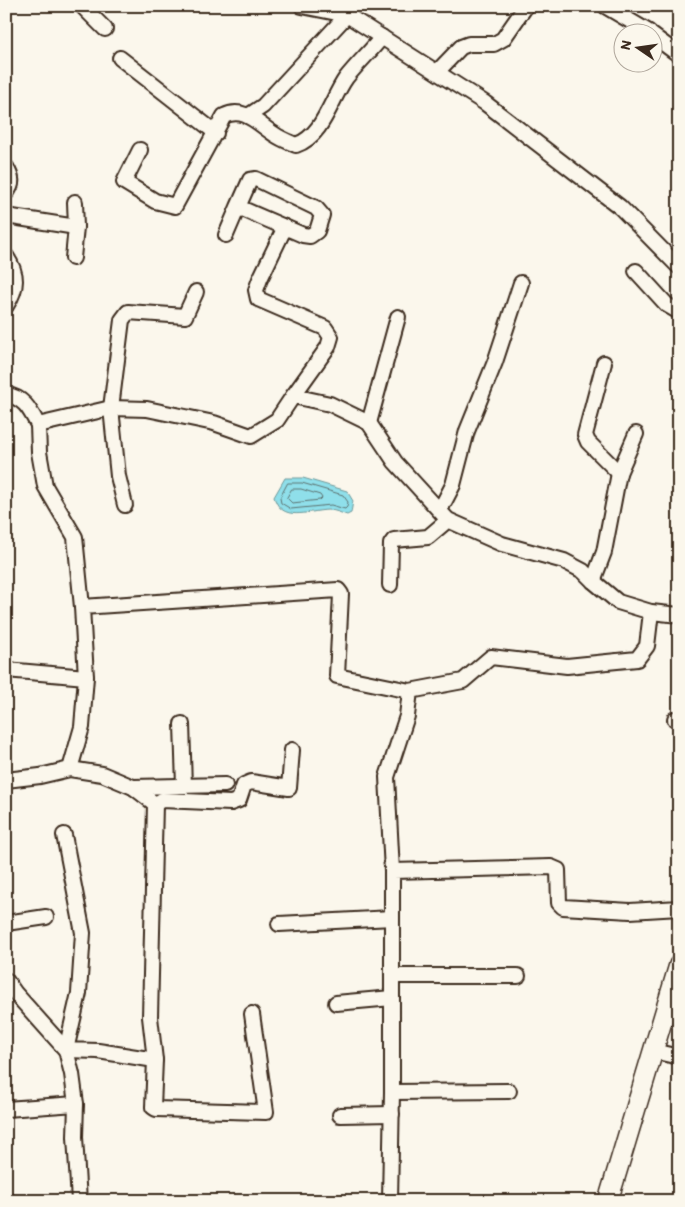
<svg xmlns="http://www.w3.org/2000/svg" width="685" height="1207" font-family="Itim,sans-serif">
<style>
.water{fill:#8fdfea;stroke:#6d9798}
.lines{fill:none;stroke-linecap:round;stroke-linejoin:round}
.shore{stroke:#5d7270;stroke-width:1}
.minor-casing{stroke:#3b2a1e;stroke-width:18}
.major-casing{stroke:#3b2a1e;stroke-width:22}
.minor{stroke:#fbf7ec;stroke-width:14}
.major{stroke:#fbf7ec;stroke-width:19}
</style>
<rect width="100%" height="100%" fill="#fbf7ec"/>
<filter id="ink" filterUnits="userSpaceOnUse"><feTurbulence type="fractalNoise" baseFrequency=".02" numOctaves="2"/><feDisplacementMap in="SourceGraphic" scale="10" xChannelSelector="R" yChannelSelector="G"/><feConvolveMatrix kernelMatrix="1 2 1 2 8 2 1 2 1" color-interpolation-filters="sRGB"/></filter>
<g filter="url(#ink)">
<!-- water -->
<path class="water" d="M285,478H303L347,491L353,501L351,513L347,515C341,513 335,510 328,510C307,511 282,523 274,497Z"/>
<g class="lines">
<!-- shore -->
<g class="shore">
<polygon points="288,483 302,483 343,495 348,502 347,507 345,509 331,505 291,509 281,503 280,498"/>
<polygon points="292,489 301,489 320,495 322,498 320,500 292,503 287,498"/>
</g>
<defs>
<g id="minor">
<polyline points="82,6 105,29"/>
<polyline points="302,6 347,15"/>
<polyline points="605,6 649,32"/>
<polyline points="652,35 679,55"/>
<polyline points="120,58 216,133"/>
<polyline points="437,72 461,47 469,44 494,44 503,39 526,6"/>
<polyline points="248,116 263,106 347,15 485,103 620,207 679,267"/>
<path d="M140,150L124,182L155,201L175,206L224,116C244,106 258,124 274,134C281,139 289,142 296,145C323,136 331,99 346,78C357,64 371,51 382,37"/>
<path d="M6,167C12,177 14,184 6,193"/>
<polyline points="6,216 76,227"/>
<polyline points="285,227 260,279 256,290 258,299 325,328 331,337 328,347 293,396"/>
<polyline points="226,235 238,207 303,235 310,236 317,231 322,215 316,208 256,179 250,180 238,207"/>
<path d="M6,256C18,274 18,287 6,306"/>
<polyline points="73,258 76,227 75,202"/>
<polyline points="636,271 667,305 679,312"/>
<polyline points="604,363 585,435 588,442 619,473"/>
<path d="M6,395C24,397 30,410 38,425L111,408L147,409L214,423L251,436L277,420L293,396L330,404L369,423L395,462L448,520L502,544L564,561L583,571L593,581L618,602L651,612L679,615"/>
<polyline points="369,423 398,317"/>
<polyline points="38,425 39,452 45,486 75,537 82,607 86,677 82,727 70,769"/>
<polyline points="125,505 118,476 111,408 122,320 128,312 185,316 196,292"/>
<polyline points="440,510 453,485 467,431 495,362 521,283"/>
<polyline points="593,581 604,552 619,473 636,434"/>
<polyline points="390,585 391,544 394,540 428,537 448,520"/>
<polyline points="82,607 338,590 341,594 337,676 410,691"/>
<polyline points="6,670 86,677"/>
<polyline points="675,719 679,721"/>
<polyline points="182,724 184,786"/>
<polyline points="6,780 40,776 70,769 102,774 133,787 155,804 150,1017 155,1060 153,1107 156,1109 266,1112 252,1014"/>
<polyline points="133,787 225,785"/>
<polyline points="155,804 162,800 231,803 239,800 244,785 251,782 289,788 292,750"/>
<polyline points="64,835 83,933 79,993 66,1050 98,1051 155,1060"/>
<polyline points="392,871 387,777 407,716 410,691 463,681 491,657 567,666 637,659 647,646 651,612"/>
<polyline points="6,923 46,917"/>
<polyline points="279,924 392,918"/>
<polyline points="392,976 518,976"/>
<polyline points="6,980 15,993 66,1050 72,1074 76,1104 75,1137 79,1201"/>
<polyline points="336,1003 392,998"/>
<polyline points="653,1051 679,1057"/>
<polyline points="392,1092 509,1091"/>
<polyline points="6,1109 76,1104"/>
<polyline points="340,1115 392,1114"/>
<polyline points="6,1201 9,1201"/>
<polyline points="390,1201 392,1092 392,871 551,867 558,870 559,903 563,907 630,911 679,908"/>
</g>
<polyline id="major" points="608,1201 679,965"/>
</defs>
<!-- minor casing -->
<use href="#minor" class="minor-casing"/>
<!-- major casing -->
<use href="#major" class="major-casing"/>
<!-- minor -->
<use href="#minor" class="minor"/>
<!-- major -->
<use href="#major" class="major"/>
</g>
</g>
<!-- margin -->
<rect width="685" height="1207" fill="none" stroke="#fbf7ec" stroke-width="25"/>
<rect x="12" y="12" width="660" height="1182" fill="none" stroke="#3b2a1e" stroke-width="2" filter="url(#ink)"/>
<!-- north arrow -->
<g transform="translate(638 48) rotate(283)"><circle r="24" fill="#fbf7ec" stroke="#aea59a"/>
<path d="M0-4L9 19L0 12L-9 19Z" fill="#3b2a1e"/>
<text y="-8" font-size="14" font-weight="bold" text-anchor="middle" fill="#3b2a1e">N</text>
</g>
</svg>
